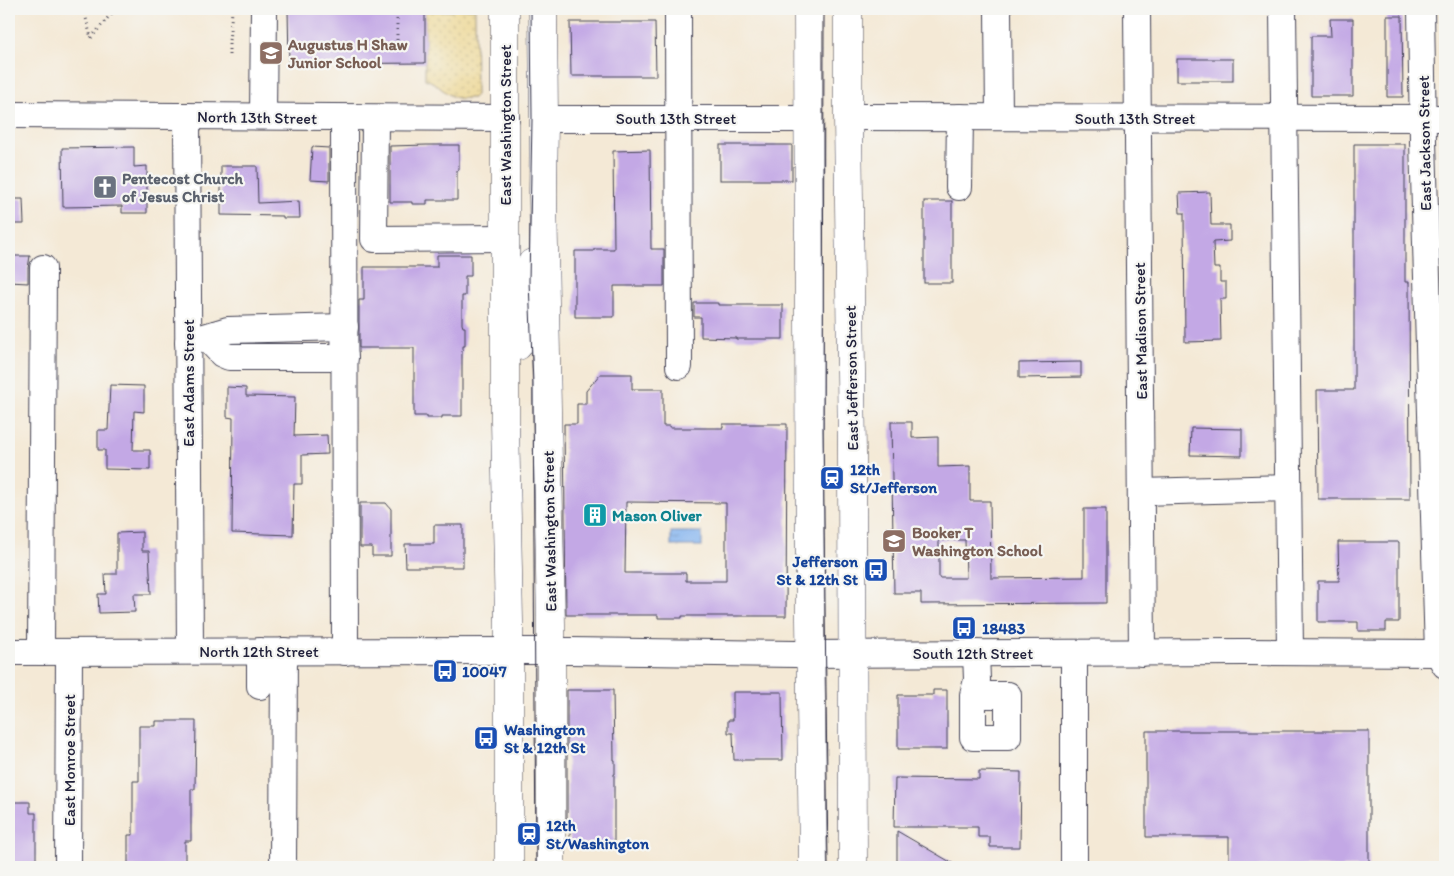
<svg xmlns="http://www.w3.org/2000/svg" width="1454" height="876" font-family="Itim,sans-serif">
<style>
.sand{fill:url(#sand-dots);stroke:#887e6c}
.water{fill:url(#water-ripples);stroke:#536b95}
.building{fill:#c3a8e5;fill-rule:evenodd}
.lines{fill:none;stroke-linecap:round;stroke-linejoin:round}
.minor-casing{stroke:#424052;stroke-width:28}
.major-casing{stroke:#424052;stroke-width:29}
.path{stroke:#424052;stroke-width:3;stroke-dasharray:1 4;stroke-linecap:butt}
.minor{stroke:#fff;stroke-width:26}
.major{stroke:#fff;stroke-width:28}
.tram{stroke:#22223b;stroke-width:1}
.labels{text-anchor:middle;stroke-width:4.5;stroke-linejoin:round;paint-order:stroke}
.education-label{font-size:16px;font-weight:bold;fill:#785e54;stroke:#f6f6f2;text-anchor:start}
.street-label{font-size:16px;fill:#22223b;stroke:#f6f6f2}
.worship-label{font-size:16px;font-weight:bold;fill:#5b616d;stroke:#f6f6f2;text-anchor:start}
.transit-label{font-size:16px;font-weight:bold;fill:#164399;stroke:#f6f6f2;text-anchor:start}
.culture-label{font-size:16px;font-weight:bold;fill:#0d838f;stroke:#f6f6f2;text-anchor:start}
</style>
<defs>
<pattern id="sand-dots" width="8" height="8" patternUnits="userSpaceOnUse" patternTransform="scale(1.25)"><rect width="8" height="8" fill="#eeda9e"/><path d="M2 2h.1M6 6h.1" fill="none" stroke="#ccbb89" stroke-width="1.8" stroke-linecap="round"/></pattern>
<pattern id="water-ripples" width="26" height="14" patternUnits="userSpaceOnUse" patternTransform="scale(1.25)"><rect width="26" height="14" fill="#84b4ef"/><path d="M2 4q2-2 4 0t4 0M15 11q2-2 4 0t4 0" fill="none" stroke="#6c92c3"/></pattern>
</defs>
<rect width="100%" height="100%" fill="#f6f6f2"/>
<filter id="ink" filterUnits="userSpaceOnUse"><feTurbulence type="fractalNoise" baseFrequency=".02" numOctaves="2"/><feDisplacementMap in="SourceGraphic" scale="10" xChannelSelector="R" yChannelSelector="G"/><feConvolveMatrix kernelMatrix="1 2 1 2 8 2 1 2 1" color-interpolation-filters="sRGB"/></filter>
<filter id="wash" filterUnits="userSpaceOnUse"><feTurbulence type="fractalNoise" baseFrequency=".0096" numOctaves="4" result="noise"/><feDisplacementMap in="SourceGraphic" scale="20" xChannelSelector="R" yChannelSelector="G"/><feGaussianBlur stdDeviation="1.12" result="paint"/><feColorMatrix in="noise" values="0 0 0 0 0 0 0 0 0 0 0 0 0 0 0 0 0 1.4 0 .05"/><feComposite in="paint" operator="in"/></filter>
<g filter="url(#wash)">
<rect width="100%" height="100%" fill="#f4e9d6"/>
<!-- sand -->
<path class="sand" d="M453,9H475L476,95L473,98C468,98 462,99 457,98C445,95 437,82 425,79V11H452Z"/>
<!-- water -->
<rect class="water" x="671" y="532" width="31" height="14"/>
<g id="blocks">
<!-- building -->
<g class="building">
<polygon points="425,9 425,63 289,64 288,10"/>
<polygon points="1387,16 1402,16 1403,97 1387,97"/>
<polygon points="1330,19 1353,19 1353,96 1311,96 1311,36 1331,36"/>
<polygon points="570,22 655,22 656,76 571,76"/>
<rect x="1177" y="59" width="56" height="22"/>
<polygon points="1354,144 1405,144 1405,282 1409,282 1410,499 1318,499 1317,390 1354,390"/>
<polygon points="427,145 459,145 459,170 457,170 457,200 427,200 427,204 412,204 412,202 390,202 390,146"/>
<rect x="720" y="145" width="72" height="35"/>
<polygon points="134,147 134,167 147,166 147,213 122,213 122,206 63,207 62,148"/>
<polygon points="312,147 329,148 329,181 310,180"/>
<polygon points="650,150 651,249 664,249 664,286 614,286 614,317 575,317 575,251 594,251 594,249 614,249 613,151"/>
<polygon points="221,166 257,166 258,203 299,201 300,218 283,218 283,216 221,215"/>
<polygon points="1210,192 1211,225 1230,225 1230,241 1213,242 1214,268 1220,268 1220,282 1226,282 1226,299 1220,299 1221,341 1185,342 1184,213 1180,213 1179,193"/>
<polygon points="9,199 23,199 24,224 9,224"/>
<rect x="924" y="201" width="28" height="82"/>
<polygon points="437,255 471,255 471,276 465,276 465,296 462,296 462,324 463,327 465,327 465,346 463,346 463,350 462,350 462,416 442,416 442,418 427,418 427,416 414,416 414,348 359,348 359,300 364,300 364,267 437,267"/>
<polygon points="9,256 30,256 28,268 28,283 9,282"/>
<polygon points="694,303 718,303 718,305 783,305 783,339 736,339 736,338 701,337 701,317 694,317"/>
<polygon points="1081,362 1081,377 1019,378 1019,363"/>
<path d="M600,374H632V389H663V426H670V428H723V424H787L786,616H682V618H658V615H566L564,424H577V404H586V391ZM626,502L726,503V581H686V573H625Z"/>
<polygon points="110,385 144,386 144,412 134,411 133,450 150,450 150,470 105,469 105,450 98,450 98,430 108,430"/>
<polygon points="227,387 246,388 246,396 295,397 294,436 327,435 328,454 302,455 302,484 294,484 293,535 232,533 233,418 227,417"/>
<path d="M891,422H912V438L938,437V467L970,466V501H990L991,578L1084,577V509H1106V603L921,604V593H894ZM939,540H965L966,578H939Z"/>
<polygon points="1191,428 1242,429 1242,456 1190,455"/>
<polygon points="360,503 386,503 391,509 391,556 372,556 372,547 360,547"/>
<polygon points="434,525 463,525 463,567 406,567 405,544 434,544"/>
<polygon points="142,532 142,551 149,551 151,594 134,594 135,612 99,613 98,594 106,594 105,574 117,574 117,533"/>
<polygon points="1338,542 1399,542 1399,622 1386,622 1386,631 1358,631 1358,622 1318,622 1318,581 1339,581"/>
<polygon points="567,690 613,690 614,760 615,760 615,774 614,774 614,843 570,844 570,828 567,828"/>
<polygon points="933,690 947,690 947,749 898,749 898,695 933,695"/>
<polygon points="733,692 782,692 783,760 734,760 733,733 728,733 728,720 733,720"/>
<polygon points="156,721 196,721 195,789 191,789 191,841 185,841 185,867 128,867 128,835 133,835 133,781 139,781 139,726 156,726"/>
<polygon points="1146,731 1369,731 1369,867 1229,867 1229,837 1146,837"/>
<polygon points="979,771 1021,772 1020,847 990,847 990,837 978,837 978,827 894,827 895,778 979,779"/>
<polygon points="9,802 30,802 30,813 36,813 36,867 9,867"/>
<polygon points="897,831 959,867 897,867"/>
</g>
</g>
</g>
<g filter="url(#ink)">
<use href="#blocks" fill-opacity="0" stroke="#424052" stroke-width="1"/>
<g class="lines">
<defs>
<g id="minor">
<polyline points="678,9 679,366"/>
<polyline points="998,9 999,117"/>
<polyline points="1137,9 1142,653"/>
<polyline points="1283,9 1290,652"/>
<polyline points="1421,9 1423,141 1438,653 1445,665"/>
<polyline points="9,115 506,118"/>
<polyline points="187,116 190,651"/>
<polyline points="263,116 264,9"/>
<polyline points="848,117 1445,118"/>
<polyline points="344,118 345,652"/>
<polyline points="375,118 374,239 505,238"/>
<polyline points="544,119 808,119"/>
<polyline points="959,187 960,117"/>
<polyline points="206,337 222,354 229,357 345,357"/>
<polyline points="188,342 228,330 345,327"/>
<polyline points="1141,492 1288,488"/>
<polyline points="9,652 570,651 796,654 1245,652 1438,653"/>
<polyline points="41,652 43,268"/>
<polyline points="260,686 260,651"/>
<polyline points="973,695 1008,695 1008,737 973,737 973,695 977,680 976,653"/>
<polyline points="68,867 69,652"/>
<polyline points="283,867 284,651"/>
<polyline points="1074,867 1074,653"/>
</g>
<g id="major">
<polyline points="505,9 505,421 509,621 509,867"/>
<polyline points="543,9 544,119 543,195 551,624 551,867"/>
<polyline points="808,9 810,619 813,867"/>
<polyline points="848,9 848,117 852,455 853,867"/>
<polyline points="518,346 532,263"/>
</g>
</defs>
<!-- minor casing -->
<use href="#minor" class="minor-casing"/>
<!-- major casing -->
<use href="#major" class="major-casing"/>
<!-- path -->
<g class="path">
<polyline points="397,9 397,48"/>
<polyline points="85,14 91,38 111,14 111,9"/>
<polyline points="229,55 229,41 232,12"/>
</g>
<!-- minor -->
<use href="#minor" class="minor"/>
<!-- major -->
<use href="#major" class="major"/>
<!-- tram -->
<g class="tram">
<polyline points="531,9 532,119 529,281 533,384 536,867"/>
<polyline points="824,9 823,431 828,867"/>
</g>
</g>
</g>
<!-- icons -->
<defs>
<symbol id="school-square" viewBox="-11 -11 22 22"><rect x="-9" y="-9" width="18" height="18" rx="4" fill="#8d6e63" stroke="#f6f6f2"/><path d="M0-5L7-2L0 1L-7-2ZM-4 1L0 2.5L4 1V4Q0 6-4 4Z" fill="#fff"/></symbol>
<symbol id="church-square" viewBox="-11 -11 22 22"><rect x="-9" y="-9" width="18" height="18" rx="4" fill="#6b7280" stroke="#f6f6f2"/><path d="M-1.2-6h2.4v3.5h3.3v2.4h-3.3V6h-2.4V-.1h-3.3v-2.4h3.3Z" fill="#fff"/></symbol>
<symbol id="station-square" viewBox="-11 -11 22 22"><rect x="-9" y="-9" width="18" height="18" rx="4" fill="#1a4fb4" stroke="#f6f6f2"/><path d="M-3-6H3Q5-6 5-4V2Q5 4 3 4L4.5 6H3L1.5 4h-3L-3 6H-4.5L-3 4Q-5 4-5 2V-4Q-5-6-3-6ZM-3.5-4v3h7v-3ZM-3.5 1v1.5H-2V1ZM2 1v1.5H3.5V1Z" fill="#fff"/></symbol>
<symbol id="building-square" viewBox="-11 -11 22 22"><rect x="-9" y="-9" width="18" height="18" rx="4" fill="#0f9aa8" stroke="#f6f6f2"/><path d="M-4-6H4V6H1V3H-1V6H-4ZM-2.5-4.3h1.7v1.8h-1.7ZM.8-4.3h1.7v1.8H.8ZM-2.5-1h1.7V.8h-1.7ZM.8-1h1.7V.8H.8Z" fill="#fff"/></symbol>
<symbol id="bus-square" viewBox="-11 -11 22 22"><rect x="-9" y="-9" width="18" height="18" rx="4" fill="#1a4fb4" stroke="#f6f6f2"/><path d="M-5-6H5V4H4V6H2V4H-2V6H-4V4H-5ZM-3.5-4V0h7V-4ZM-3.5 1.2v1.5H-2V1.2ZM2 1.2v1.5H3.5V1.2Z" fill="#fff"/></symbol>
</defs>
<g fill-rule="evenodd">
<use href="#school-square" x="257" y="39" width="28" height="28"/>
<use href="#church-square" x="91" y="173" width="28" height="28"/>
<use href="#station-square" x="818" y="464" width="28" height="28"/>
<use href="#building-square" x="581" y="501" width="28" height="28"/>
<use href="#school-square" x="880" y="527" width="28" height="28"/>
<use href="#bus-square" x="862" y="556" width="28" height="28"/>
<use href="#bus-square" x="950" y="614" width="28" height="28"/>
<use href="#bus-square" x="431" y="657" width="28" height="28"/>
<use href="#bus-square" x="472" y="724" width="28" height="28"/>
<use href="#station-square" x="515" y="820" width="28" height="28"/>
</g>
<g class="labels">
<!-- education labels -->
<g class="education-label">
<text x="288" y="50">Augustus H Shaw<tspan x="288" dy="18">Junior School</tspan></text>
<text x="912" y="538">Booker T<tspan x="912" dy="18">Washington School</tspan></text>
</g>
<!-- street labels -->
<g class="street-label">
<text transform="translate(257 117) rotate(1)" y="6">North 13th Street</text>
<text x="676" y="124">South 13th Street</text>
<text x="1135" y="124">South 13th Street</text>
<text transform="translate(505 125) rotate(-90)" y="6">East Washington Street</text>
<text transform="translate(1424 143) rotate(-91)" y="6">East Jackson Street</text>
<text transform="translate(1140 331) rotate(-91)" y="6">East Madison Street</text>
<text transform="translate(851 378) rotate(-91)" y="6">East Jefferson Street</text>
<text transform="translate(188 383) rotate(-90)" y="6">East Adams Street</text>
<text transform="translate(549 531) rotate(-91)" y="6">East Washington Street</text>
<text x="259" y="657">North 12th Street</text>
<text x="973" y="659">South 12th Street</text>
<text transform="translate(69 760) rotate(-90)" y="6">East Monroe Street</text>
</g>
<!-- worship labels -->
<g class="worship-label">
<text x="122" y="184">Pentecost Church<tspan x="122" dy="18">of Jesus Christ</tspan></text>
</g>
<!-- transit labels -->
<g class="transit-label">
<text x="850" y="475">12th<tspan x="850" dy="18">St/Jefferson</tspan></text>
<text x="858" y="567" text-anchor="end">Jefferson<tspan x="858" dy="18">St &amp; 12th St</tspan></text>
<text x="982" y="634">18483</text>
<text x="462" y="677">10047</text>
<text x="504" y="735">Washington<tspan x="504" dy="18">St &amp; 12th St</tspan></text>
<text x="546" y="831">12th<tspan x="546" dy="18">St/Washington</tspan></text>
</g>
<!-- culture labels -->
<g class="culture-label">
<text x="612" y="521">Mason Oliver</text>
</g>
</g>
<!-- margin -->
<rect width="1454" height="876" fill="none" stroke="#f6f6f2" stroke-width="30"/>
</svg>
